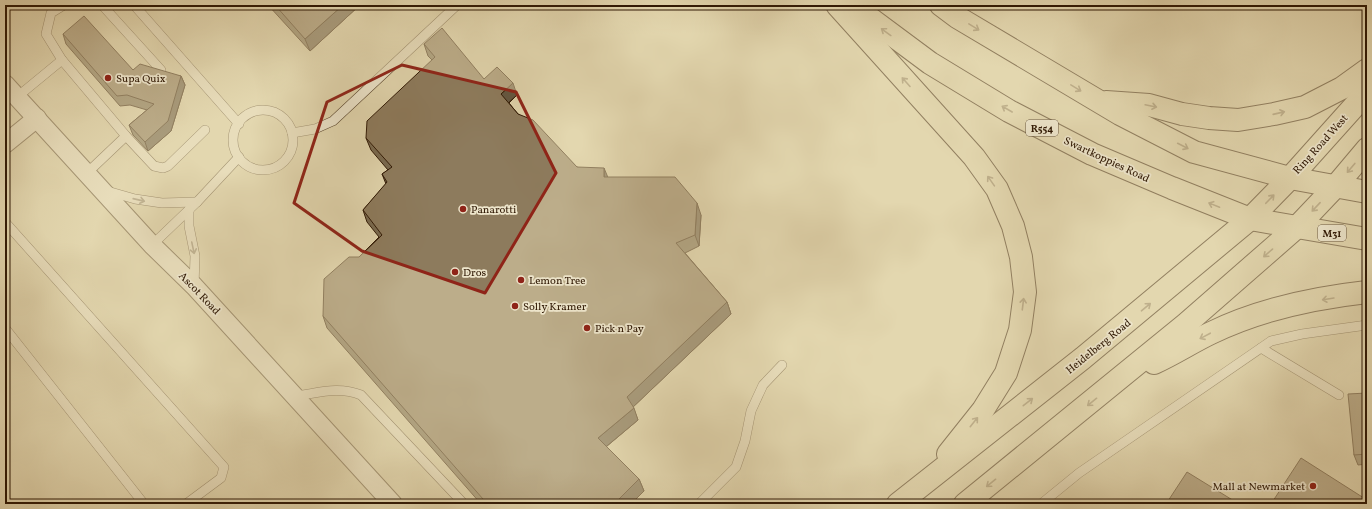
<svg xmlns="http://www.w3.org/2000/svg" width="1372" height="509" font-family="Vollkorn,serif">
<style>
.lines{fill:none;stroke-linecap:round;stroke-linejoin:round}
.service-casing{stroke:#5c482f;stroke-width:10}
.minor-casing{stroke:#5c482f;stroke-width:20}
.primary-casing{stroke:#2f1804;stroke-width:24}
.service{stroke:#ede5cb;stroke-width:9}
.minor{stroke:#ede5cb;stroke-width:18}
.primary{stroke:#e3d7af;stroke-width:22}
.wall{fill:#796a50;stroke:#2f1804}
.shaded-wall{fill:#635641;stroke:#2f1804}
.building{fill:#8d7b5d;stroke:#2f1804}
.oneway{stroke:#928162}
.oneway2{stroke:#988971}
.marked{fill:none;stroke:#8f2418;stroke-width:3;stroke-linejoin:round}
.poi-dot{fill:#8f2418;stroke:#ede5cb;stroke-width:1.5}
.labels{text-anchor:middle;stroke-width:3.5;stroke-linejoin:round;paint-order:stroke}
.shield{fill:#ede5cb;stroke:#685640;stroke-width:1}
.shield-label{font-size:10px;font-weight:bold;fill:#2f1804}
.poi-label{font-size:11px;fill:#2f1804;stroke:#ede5cb;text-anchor:start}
.street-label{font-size:11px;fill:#2f1804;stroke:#ede5cb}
</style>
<rect width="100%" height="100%" fill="#e3d7af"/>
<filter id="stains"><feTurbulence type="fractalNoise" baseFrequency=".005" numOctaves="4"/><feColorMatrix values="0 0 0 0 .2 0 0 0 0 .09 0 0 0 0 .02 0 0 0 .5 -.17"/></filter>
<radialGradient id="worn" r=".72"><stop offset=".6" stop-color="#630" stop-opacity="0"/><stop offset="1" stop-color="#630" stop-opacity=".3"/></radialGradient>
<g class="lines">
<defs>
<g id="service">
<polyline points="102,5 161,70"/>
<polyline points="134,5 239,124"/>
<polyline points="62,60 126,136 154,166 163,168 168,166 205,130"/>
<polyline points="17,97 62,60 46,34 51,13 64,5"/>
<circle cx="263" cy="140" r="30"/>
<polyline points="292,133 315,129 333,121 457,5"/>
<polyline points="87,173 126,136"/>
<polyline points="107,191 135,199 162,203 197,202"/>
<polyline points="189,210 189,226 195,256 194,286"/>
<polyline points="5,222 224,467 221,478 186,504"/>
<polyline points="152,245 197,202 239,157"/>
<polyline points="5,328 144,504"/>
<polyline points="1261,348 1339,395"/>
<path d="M295,396C319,393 338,386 361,395L464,504"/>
<polyline points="699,504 736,467 745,441 751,411 763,385 782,365"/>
<polyline points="1041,504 1079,473 1271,341 1302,334 1367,325"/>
</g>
<g id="minor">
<polyline points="5,84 152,245 194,286 393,504"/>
<polyline points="5,144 37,118"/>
</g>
<g id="primary">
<polyline points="837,5 974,157 997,189 1013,226 1021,257 1025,292 1020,330 1006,373 983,410 948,454"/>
<polyline points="852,5 930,63 1009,111 1092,154 1172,188 1250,219 1367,239"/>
<polyline points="941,5 957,17 1120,114 1194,152 1290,178 1367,192"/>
<polyline points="1106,102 1149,105 1182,114 1209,118 1238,120 1274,114 1305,107 1342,88 1367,70"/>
<path d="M1154,363C1174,354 1192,342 1211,333C1260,309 1313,298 1367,292"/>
<polyline points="898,504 1083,358 1250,219 1290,178 1367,92"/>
<polyline points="965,504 1186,324 1297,227 1335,187 1367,149"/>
</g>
</defs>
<!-- service casing -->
<use href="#service" class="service-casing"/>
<!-- minor casing -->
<use href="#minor" class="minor-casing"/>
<!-- primary casing -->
<use href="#primary" class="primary-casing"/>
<!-- service -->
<use href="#service" class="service"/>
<!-- minor -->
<use href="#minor" class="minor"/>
<!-- primary -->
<use href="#primary" class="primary"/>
</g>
<!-- wall -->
<g class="wall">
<polygon points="268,5 360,5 310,51"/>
<polygon points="63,34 133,70 181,76 185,85 171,131 148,151 133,135 129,125 147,110 130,105 120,106 66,44"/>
<polygon points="424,44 484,79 517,95 509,103 518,114 577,167 607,177 701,215 699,246 685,253 727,302 731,314 633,407 638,420 606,447 639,479 644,491 631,504 481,504 327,328 323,316 359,257 379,237 367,222 363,210 386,184 382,174 388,170 371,150 366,138 432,60 428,56"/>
<polygon points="1367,393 1367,464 1358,465 1354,455"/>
</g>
<!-- shaded-wall -->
<g class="shaded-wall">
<polygon points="343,5 360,5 310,51 305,39"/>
<polygon points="181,76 185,85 171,131 148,151 145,142"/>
<polygon points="513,83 517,95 505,106 501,94"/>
<polygon points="604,168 609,180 604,177"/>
<polygon points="697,203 701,215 699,246 695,235"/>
<polygon points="727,302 731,314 631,409 627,397"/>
<polygon points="634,408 638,420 602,450 598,438"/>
<polygon points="639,479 644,491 631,504 614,504"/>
</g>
<!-- building -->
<g class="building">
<polygon points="275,5 343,5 305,39"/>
<polygon points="84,16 133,70 140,64 181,76 168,121 145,142 129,125 154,104 127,95 117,96 63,34"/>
<polygon points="442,28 484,79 497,67 513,83 501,94 518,114 533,120 577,167 604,168 604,177 675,177 697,203 695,235 676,243 727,302 627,397 634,408 598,438 639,479 614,504 488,504 483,499 323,316 324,279 349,257 359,257 382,235 363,210 387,182 382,174 392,167 366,138 367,121 435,57 424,44"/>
<polygon points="1367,393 1367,454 1354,455 1348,394"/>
<polygon points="1301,458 1367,500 1367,504 1271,504"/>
<polygon points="1187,472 1239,504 1166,504"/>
<polygon points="1265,502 1270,504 1263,504"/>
</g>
<!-- one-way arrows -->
<defs><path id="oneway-shaft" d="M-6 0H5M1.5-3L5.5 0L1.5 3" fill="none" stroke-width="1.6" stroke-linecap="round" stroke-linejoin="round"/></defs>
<g class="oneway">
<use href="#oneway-shaft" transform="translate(974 27) rotate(31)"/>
<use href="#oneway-shaft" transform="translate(886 32) rotate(-144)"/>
<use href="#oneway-shaft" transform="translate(906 82) rotate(-132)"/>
<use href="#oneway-shaft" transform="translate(1076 88) rotate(31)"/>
<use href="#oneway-shaft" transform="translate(1151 106) rotate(12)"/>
<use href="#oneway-shaft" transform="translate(1007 109) rotate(-150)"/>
<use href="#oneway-shaft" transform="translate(1279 113) rotate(-13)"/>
<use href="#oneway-shaft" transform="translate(1183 146) rotate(27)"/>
<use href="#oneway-shaft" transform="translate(1351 168) rotate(130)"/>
<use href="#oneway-shaft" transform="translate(991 181) rotate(-125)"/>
<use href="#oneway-shaft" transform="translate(1270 199) rotate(-46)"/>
<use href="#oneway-shaft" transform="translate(1214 205) rotate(-158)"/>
<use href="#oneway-shaft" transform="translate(1316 207) rotate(133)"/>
<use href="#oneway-shaft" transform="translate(1268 253) rotate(139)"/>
<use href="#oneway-shaft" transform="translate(1328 299) rotate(171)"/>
<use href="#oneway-shaft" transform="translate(1023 304) rotate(-83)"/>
<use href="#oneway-shaft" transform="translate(1146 307) rotate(-40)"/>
<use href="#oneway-shaft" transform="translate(1205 336) rotate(152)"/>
<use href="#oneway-shaft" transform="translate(1028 402) rotate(-38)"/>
<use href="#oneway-shaft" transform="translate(1092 402) rotate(141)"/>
<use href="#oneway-shaft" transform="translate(974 422) rotate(-51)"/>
<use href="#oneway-shaft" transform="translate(991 483) rotate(141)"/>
</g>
<g class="oneway2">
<use href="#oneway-shaft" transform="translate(139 200) rotate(13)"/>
<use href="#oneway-shaft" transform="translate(193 248) rotate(78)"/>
</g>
<!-- marked area -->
<path d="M0 0H1372V509H0ZM402,65L516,92L556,173L485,293L362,251L294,203L327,102Z" fill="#e3d7af" fill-opacity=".55" fill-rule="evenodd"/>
<path class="marked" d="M402,65L516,92L556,173L485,293L362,251L294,203L327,102Z"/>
<!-- markers -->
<g class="poi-dot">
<circle cx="108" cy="78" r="4"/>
<circle cx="463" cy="209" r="4"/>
<circle cx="455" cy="272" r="4"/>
<circle cx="521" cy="280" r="4"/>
<circle cx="515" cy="306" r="4"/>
<circle cx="587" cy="328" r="4"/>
<circle cx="1313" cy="486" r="4"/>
</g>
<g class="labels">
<!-- shield labels -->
<g class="shield">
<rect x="1026" y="120" width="32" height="16" rx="3"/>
<rect x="1318" y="225" width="28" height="16" rx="3"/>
</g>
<g class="shield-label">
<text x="1042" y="132">R554</text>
<text x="1332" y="237">M31</text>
</g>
<!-- poi labels -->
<g class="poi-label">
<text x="116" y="82">Supa Quix</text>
<text x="471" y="213">Panarotti</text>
<text x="463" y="276">Dros</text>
<text x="529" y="284">Lemon Tree</text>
<text x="523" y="310">Solly Kramer</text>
<text x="595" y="332">Pick n Pay</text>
<text x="1305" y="490" text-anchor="end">Mall at Newmarket</text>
</g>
<!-- street labels -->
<g class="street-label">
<text transform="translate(1320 144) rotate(-48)" y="4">Ring Road West</text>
<text transform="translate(1107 159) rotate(25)" y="4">Swartkoppies Road</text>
<text transform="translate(200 293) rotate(46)" y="4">Ascot Road</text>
<text transform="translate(1098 346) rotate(-39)" y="4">Heidelberg Road</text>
</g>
</g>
<!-- margin -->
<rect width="1372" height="509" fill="none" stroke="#e3d7af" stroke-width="20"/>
<rect x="6" y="6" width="1360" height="497" fill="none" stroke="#2f1804" stroke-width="2"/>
<rect x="10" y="10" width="1352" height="489" fill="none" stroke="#2f1804"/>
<rect width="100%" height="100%" filter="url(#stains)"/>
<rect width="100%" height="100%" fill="url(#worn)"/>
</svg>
